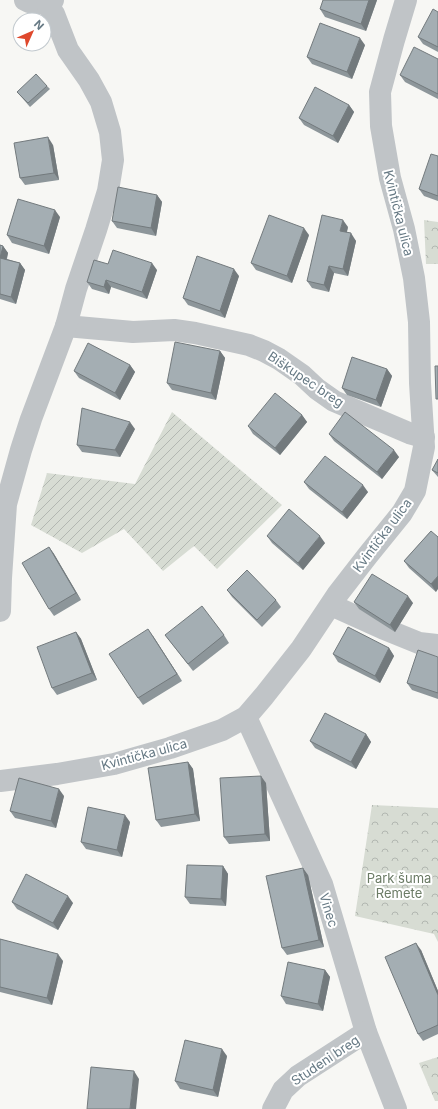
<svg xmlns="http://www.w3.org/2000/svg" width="438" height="1109" font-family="Inter,sans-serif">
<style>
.forest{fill:url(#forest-crowns)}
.garden{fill:url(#garden-furrows)}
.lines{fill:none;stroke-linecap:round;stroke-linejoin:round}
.minor{stroke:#c0c4c7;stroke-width:22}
.wall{fill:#8d969a}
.shaded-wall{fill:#737a7d}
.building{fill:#a4aeb3;stroke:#737a7d}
.labels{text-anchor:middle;stroke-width:4;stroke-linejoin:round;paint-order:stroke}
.street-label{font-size:13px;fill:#667984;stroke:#fff}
.park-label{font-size:13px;fill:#6b7b65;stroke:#fff}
</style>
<defs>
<pattern id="forest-crowns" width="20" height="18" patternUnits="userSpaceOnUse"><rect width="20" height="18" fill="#d7dcd3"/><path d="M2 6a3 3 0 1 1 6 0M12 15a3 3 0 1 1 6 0" fill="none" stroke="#b2b7b1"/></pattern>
<pattern id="garden-furrows" width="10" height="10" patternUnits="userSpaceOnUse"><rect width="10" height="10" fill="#d7dcd3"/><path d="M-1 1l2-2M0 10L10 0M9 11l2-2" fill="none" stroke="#b2b7b1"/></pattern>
</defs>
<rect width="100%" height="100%" fill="#f7f7f4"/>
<!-- forest -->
<g class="forest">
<polygon points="424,220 438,222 438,264 426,264"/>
<polygon points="372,805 438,808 438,942 434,934 355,916"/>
<polygon points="438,1057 438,1101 435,1101 419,1063"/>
</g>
<!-- garden -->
<polygon class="garden" points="172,412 282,505 217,569 194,546 163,571 124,529 82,553 31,525 47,473 135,484"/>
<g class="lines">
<!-- minor -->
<g class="minor">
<polyline points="25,0 29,2 47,4"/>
<polyline points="66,326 133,332 174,330 195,333 249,345 264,351 279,359 302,375 317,389 334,401 409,433 424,437"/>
<polyline points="331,605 382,628 419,643 438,645"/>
<polyline points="0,611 1,578 6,504 21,450 31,419 66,326 76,289 96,230 108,191 113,160 110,132 101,102 89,80 68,50 54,14 47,4 53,0"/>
<polyline points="246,717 322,884 366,1032 396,1109"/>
<polyline points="0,781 57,774 114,764 170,748 222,730 246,717 264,696 301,649 337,595 368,555 402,513 415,491 424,447 420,383 419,322 414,278 404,229 390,178 381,126 380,92 394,40 406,0"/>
<polyline points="273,1109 283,1090 298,1076 366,1032"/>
</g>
</g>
<!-- wall -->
<g class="wall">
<polygon points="377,0 366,31 325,17 320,9"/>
<polygon points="438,12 438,52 423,44 418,37"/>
<polygon points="365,45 352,79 312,64 307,57"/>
<polygon points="438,59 438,99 405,82 400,75"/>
<polygon points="47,86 50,89 30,107 17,92"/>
<polygon points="349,105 354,112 338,143 304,125 299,118"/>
<polygon points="53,145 59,180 25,185 20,178"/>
<polygon points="438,156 438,201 424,196 419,189"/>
<polygon points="157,195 162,202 156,236 117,228 112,221"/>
<polygon points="60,217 49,254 12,243 7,235"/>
<polygon points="348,227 347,232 356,241 348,276 334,273 329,292 312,288 307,281"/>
<polygon points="309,235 292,283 256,270 251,263"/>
<polygon points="0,245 3,246 8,253 7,259 20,263 25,270 16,304 0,299"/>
<polygon points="108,264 157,270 147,299 111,287 109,294 92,289 87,282"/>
<polygon points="239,276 225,318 188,305 183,298"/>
<polygon points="220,351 225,358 216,400 172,390 167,383"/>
<polygon points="130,365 135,372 120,400 79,378 74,371"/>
<polygon points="387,369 392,376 381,407 347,395 342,388"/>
<polygon points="302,415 307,422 280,455 253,434 248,426"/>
<polygon points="135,429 120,457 82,452 77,445"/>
<polygon points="329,434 399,457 382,479 334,441"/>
<polygon points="438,459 438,477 432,470"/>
<polygon points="304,482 368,492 347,519 309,489"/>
<polygon points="431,531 436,592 409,568 404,561"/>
<polygon points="267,536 325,543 303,570 272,543"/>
<polygon points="49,547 54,554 81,600 54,616 49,609"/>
<polygon points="227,590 276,600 281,607 262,627 232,597"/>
<polygon points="354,602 413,603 395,632 359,609"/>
<polygon points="76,632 81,639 97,680 57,695 52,688"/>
<polygon points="165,635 224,635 229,643 193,671"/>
<polygon points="153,636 182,681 143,705 138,698"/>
<polygon points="389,648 394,656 380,683 338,662 333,654"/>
<polygon points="438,657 438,699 412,690 407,683"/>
<polygon points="366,734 371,742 356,769 315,748 310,741"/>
<polygon points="188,762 193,769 200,821 161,827 156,820"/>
<polygon points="266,783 270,841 229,844 224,837"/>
<polygon points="64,796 56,828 15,818 10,811"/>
<polygon points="130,822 122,857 86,849 81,842"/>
<polygon points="223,866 228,874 226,906 190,904 185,897"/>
<polygon points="308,875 324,947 287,955 282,948"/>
<polygon points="12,902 73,903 58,930 17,909"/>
<polygon points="0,939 63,961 52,1005 0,992"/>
<polygon points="421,950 438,991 438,1034 423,1041 418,1034"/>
<polygon points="325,970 330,977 323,1011 286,1004 281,996"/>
<polygon points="227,1056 218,1097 180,1089 175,1081"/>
</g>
<!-- shaded-wall -->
<g class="shaded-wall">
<polygon points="369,0 377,0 366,31 361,24"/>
<polygon points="360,38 365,45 352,79 347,72"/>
<polygon points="349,105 354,112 338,143 333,136"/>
<polygon points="48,137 53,145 59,180 54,173"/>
<polygon points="157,195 162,202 156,236 151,228"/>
<polygon points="55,210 60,217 49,254 44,246"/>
<polygon points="343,220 348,227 345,238 340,231"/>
<polygon points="304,228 309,235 292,283 287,276"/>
<polygon points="351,233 356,241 348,276 343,269"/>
<polygon points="3,246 8,253 5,265 0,258"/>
<polygon points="20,263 25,270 16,304 11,297"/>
<polygon points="152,263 157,270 147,299 142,292"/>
<polygon points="329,266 334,273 329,292 324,285"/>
<polygon points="234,269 239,276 225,318 220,311"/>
<polygon points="106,280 111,287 109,294 104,287"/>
<polygon points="220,351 225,358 216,400 211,393"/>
<polygon points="130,365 135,372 120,400 115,393"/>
<polygon points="387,369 392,376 381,407 376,400"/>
<polygon points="302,415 307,422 280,455 275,448"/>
<polygon points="130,422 135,429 120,457 115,450"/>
<polygon points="394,450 399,457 382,479 377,472"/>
<polygon points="363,485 368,492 347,519 342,512"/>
<polygon points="320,536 325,543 303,570 298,563"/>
<polygon points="49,547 54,554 81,600 76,593"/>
<polygon points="438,576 438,589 436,592 431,584"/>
<polygon points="408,596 413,603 395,632 390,625"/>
<polygon points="148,629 153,636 182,681 177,674"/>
<polygon points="76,632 81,639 97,680 92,673"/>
<polygon points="389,648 394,656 380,683 375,676"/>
<polygon points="366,734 371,742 356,769 351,762"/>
<polygon points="188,762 193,769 200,821 195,814"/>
<polygon points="261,776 266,783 270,841 265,834"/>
<polygon points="59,789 64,796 56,828 51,821"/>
<polygon points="125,815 130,822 122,857 117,850"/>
<polygon points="223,866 228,874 226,906 221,899"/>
<polygon points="303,868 308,875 324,947 319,940"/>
<polygon points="68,896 73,903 58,930 53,923"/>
<polygon points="416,943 421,950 438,991 438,995"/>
<polygon points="58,954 63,961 52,1005 47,998"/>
<polygon points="325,970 330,977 323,1011 318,1004"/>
<polygon points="222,1049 227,1056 218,1097 213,1090"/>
<polygon points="134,1071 139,1079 136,1109 130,1109"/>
</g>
<!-- building -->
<g class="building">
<polygon points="323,0 369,0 361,24 320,9"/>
<polygon points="433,9 438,12 438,47 418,37"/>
<polygon points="320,23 360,38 347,72 307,57"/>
<polygon points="414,47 438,59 438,94 400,75"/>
<polygon points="36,74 47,86 28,103 17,92"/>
<polygon points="315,87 349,105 333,136 299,118"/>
<polygon points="48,137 54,173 20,178 14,143"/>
<polygon points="431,154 438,156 438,196 419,189"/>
<polygon points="118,187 157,195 151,228 112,221"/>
<polygon points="18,199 55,210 44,246 7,235"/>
<polygon points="269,215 304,228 287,276 251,263"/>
<polygon points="322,215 343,220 340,231 351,233 343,269 329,266 324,285 307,281"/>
<polygon points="0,245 3,246 0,258 20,263 11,297 0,294"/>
<polygon points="113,250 152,263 142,292 106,280 104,287 87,282 94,260 108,264"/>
<polygon points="197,256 234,269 220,311 183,298"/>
<polygon points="175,342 220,351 211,393 167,383"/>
<polygon points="88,343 130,365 115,393 74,371"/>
<polygon points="352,357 387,369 376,400 342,388"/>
<polygon points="435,366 438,366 438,399 436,399"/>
<polygon points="275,393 302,415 275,448 248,426"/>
<polygon points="82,408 130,422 115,450 77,445"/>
<polygon points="345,412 394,450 377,472 329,434"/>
<polygon points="325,456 363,485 342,512 304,482"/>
<polygon points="438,459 438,473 432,470"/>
<polygon points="289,509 320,536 298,563 267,536"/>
<polygon points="431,531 438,537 438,576 431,584 404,561"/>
<polygon points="49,547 76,593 49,609 22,563"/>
<polygon points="247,570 276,600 257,620 227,590"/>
<polygon points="372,574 408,596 390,625 354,602"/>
<polygon points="202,606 224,635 188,664 165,635"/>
<polygon points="348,627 389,648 375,676 333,654"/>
<polygon points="148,629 177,674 138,698 109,654"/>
<polygon points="76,632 92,673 52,688 37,647"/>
<polygon points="418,650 438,657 438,693 407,683"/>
<polygon points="325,713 366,734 351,762 310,741"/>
<polygon points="188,762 195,814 156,820 148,768"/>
<polygon points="261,776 265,834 224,837 220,778"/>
<polygon points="19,778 59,789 51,821 10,811"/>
<polygon points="88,807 125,815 117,850 81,842"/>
<polygon points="187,865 223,866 221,899 185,897"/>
<polygon points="303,868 319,940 282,948 266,876"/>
<polygon points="26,874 68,896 53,923 12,902"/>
<polygon points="0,939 58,954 47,998 0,987"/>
<polygon points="416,943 438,995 438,1025 418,1034 385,957"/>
<polygon points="288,962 325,970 318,1004 281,996"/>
<polygon points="185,1040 222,1049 213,1090 175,1081"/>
<polygon points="91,1067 134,1071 130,1109 87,1109"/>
</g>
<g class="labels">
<!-- street labels -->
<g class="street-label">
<text transform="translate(399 213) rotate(76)" y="5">Kvintička ulica</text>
<text transform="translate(306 379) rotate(34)" y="5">Biškupec breg</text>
<text transform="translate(382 535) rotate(-53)" y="5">Kvintička ulica</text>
<text transform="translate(144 754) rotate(-15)" y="5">Kvintička ulica</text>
<text transform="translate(329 910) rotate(73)" y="5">Vinec</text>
<text transform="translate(325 1060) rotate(-34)" y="5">Studeni breg</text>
</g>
<!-- park labels -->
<g class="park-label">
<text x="399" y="883">Park šuma<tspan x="399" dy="15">Remete</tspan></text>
</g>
</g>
<!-- north arrow -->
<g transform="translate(32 32) rotate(45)"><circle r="19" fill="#ffffff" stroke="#c2c9ce"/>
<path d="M0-3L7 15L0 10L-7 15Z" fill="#df482c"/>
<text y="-6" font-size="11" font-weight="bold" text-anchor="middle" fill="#667984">N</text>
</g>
</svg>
